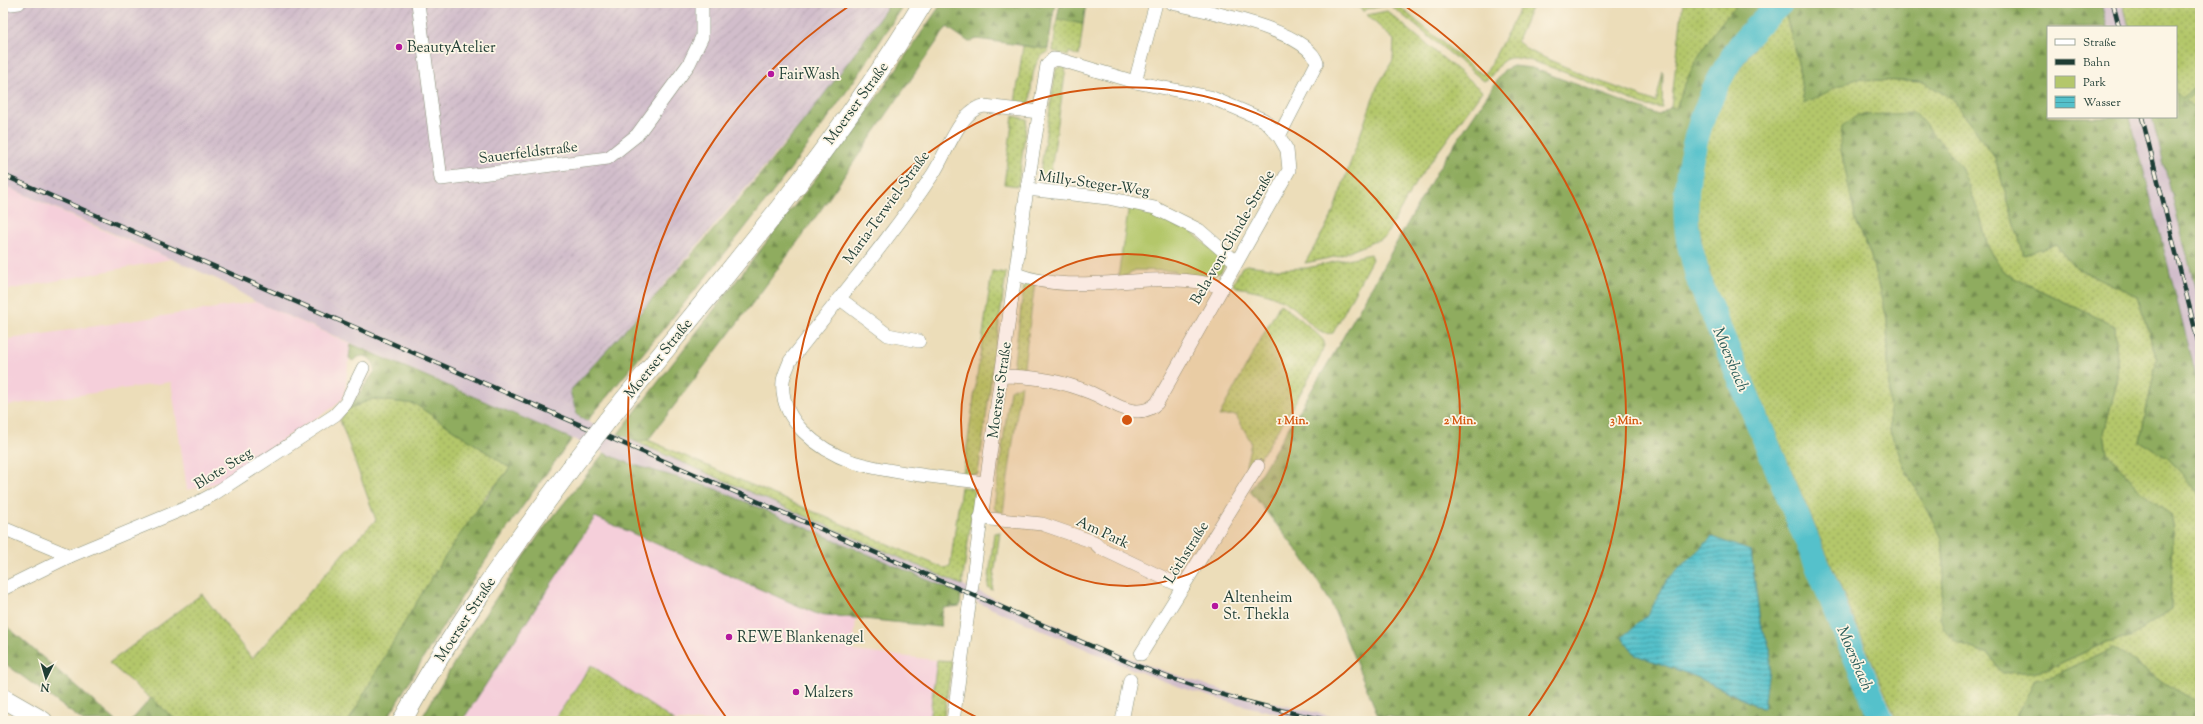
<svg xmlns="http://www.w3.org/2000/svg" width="2203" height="724" font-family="'Sorts Mill Goudy',serif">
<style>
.built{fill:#f5cfda}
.industrial{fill:url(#industrial-furrows)}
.railway{fill:#d1bdcb}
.grass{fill:url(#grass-dots);stroke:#6a8250;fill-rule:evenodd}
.forest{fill:url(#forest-firs);stroke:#57744a;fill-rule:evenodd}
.park{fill:#b4c76b;stroke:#6a8250}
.water{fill:url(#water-rules);stroke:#3a7f80}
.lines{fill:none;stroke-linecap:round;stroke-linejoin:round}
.river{stroke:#54c1cb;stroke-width:25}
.street-casing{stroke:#868d76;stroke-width:14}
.secondary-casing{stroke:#868d76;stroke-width:20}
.street{stroke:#fff;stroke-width:13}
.secondary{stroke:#fff;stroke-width:19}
.rail-casing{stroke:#1f3d34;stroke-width:4.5}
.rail{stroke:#fcf5e5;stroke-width:3;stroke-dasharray:9;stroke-linecap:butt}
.secondary-bridge-casing{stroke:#868d76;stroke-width:20;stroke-linecap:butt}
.secondary-bridge{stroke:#fff;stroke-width:19}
.ring{fill:none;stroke:#d45610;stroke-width:2}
.poi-dot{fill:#b5179e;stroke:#fcf5e5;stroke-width:1.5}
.labels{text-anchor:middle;stroke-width:3.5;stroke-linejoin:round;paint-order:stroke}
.poi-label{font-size:15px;fill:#1f3d34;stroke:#fcf5e5;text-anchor:start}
.street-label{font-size:15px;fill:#1f3d34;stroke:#fcf5e5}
.water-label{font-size:16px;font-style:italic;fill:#2c5e5a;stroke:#fcf5e5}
.centre{fill:#d45610;stroke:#fcf5e5;stroke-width:2}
.ring-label{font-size:12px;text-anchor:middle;font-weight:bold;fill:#d45610;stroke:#fcf5e5;stroke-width:3.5;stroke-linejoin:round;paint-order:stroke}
</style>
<defs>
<pattern id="industrial-furrows" width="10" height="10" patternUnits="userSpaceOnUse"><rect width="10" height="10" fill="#d1bdcb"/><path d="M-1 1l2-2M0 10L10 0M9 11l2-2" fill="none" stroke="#b3a3af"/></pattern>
<pattern id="grass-dots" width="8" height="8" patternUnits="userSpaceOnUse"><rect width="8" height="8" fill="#b4c76b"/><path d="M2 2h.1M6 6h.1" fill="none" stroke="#92a359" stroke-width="1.8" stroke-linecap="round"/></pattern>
<pattern id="forest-firs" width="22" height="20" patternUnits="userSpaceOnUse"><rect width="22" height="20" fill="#8fac5f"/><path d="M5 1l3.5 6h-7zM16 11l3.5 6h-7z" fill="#748d4f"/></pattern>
<pattern id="water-rules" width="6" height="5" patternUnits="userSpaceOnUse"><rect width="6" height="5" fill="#54c1cb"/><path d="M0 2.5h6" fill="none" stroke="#459ea6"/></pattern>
</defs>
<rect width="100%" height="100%" fill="#fcf5e5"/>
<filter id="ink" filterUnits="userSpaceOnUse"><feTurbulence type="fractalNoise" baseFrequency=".025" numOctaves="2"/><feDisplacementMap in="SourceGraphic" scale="8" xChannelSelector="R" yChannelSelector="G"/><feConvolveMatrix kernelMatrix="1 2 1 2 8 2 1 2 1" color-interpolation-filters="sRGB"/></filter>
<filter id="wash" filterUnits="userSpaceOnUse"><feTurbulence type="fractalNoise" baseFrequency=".012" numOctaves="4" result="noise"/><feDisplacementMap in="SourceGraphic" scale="16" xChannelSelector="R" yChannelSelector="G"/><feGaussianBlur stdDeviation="0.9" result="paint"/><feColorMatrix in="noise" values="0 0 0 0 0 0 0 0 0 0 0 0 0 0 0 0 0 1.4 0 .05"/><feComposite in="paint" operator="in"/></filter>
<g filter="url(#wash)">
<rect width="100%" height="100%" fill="#ecddb9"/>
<!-- built -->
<g class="built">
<polygon points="3,185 98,228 171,259 3,291"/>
<polygon points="256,302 351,344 344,397 334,407 292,433 225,481 187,490 171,382 3,406 3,340"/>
<polygon points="595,517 817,614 856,618 853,651 937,660 929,721 674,721 591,665 554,721 462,721"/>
</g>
<!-- industrial -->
<polygon class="industrial" points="3,3 890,3 821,100 629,326 570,391 575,409 3,165"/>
<!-- railway -->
<g class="railway">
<polygon points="2101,3 2123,3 2129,27 2107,27"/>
<polygon points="2130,117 2152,117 2200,305 2200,391"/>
<polygon points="3,165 575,409 577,415 587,421 1144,664 1233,694 1353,721 1310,721 1225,701 1182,688 1127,667 713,488 631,464 256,302 219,280 3,185"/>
</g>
<!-- grass -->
<g class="grass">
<path d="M1354,3H1390L1400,7L1475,70L1482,74L1486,73L1523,3H1533L1517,41L1529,51L1591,78L1656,102L1663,72L1662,108L1645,106C1621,96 1529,54 1510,58C1496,61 1496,76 1484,81L1390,5L1366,9L1364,12Z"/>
<path d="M1683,3H1739C1710,32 1688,70 1676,109L1671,107Z"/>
<polygon points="2123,3 2200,3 2200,81 2183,99 2176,92 2176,27 2129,27"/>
<polygon points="1387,11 1482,91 1416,182 1385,237 1339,256 1305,263 1331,218 1377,87 1393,60 1394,40 1367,15"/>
<path d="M1785,12L1798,63L1804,103L1853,79L1923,82L1953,99L1995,158L2024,255L2056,245L2076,268L2137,296L2157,359L2140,441L2169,459L2200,495V703L2169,686L2113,648L2053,676L2035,679L2015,721H1897L1716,291C1712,278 1707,266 1704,253C1682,157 1721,80 1785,12ZM1979,212L1988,247L2006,274L2115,326L2118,377L2104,433L2107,452L2140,490L2170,514L2173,531L2171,610L2130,637L2107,642L2050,668L2002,673L1988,654L1957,643L1944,564L1942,538L1905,469L1890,431L1887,319L1870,253L1856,221Z"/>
<polygon points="1057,19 1083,24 1079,56 1069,52 1068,56 1053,51"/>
<path d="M1023,46L1048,49V52C1030,59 1032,87 1030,104H1015Z"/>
<polygon points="1061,67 1066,68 1049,184 1039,180 1056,69"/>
<polygon points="2200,88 2200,113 2186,102"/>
<polygon points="1013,116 1027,119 1018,186 1004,184"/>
<path d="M1370,254L1372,259L1333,333C1319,337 1307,319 1298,311C1280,295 1259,291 1237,287L1233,284L1242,267L1247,265L1278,269L1307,268Z"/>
<polygon points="992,271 1006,273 978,474 963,475"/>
<polygon points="1028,283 1035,283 1023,373 1013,369 1024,286"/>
<path d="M1280,304C1287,308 1322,336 1324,342C1327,356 1267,447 1256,464L1249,467L1246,465L1251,442L1236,415L1219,416Z"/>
<polygon points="1021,385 1003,513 996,511 994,507 1010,390"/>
<polygon points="372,399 415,404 510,468 485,497 389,649 349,721 177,721 109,663 202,594 252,659 345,551 376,520 340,420 348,409"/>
<polygon points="627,438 648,440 943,568 950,567 961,487 971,488 975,491 962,585"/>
<polygon points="1000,532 992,590 988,587 994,533"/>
<polygon points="937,660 952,661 943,721 929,721"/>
<polygon points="591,665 674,721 554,721"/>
</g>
<!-- forest -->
<g class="forest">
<path d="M890,3H904C813,153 698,286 587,421L577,415L570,391C682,267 796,142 890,3Z"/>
<polygon points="942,3 1055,3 1048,49 977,39 969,42 947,27 820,211 761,292 648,440 636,441 618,434 864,116"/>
<polygon points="1060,3 1086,3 1083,24 1057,19"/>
<path d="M1739,3H1765C1747,23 1728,43 1714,67C1685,115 1670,178 1677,234C1679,247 1682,260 1685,272L1869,721H1417L1378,715L1331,603L1303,558L1250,491L1333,355L1440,166L1504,70L1513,66L1532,68L1659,115L1671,107L1676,109C1688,70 1710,32 1739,3ZM1751,551L1760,623L1771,651L1763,709L1697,677L1636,655L1622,637L1648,615L1667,580Z"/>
<polygon points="1796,3 2101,3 2107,27 2048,27 2048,117 2130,117 2200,391 2200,495 2169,459 2140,441 2157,359 2137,296 2076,268 2056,245 2024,255 1995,158 1953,99 1923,82 1853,79 1804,104 1798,63 1785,12"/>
<polygon points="2200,81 2200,88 2186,102 2200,113 2200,290 2196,291 2152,117 2176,117 2176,92 2183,99"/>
<polygon points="1915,113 1960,165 1979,212 1988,247 2006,274 2115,326 2118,377 2104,433 2107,452 2140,490 2170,514 2173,531 2171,610 2130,637 2107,642 2050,668 2033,672 2002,673 1988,654 1957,643 1944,629 1940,617 1944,564 1942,538 1905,469 1890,431 1887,319 1870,253 1856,221 1840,146 1842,126 1858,115"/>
<path d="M351,344L572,439C504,528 442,624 386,721H349C397,634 446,545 510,468L415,404L372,399L348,409L375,371C375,358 362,351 353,361L349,358Z"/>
<polygon points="604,453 631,464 713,488 961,594 960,606 943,608 940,627 817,614 595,517 462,721 420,721 467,641 541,532"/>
<polygon points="3,623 116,721 83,721 3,662"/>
<polygon points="2113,648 2169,686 2200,703 2200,721 2015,721 2035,679 2053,676"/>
<polygon points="151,698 177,721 131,721"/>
</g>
<!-- park -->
<polygon class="park" points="1129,206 1139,208 1143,213 1160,218 1180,228 1187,228 1223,259 1224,266 1221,272 1209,277 1181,275 1174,271 1135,270 1128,275 1118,277"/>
<!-- water -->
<polygon class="water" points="1712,537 1751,551 1760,623 1771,651 1764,709 1697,677 1636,655 1622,637 1648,615 1667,580"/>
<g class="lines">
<!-- river -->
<path class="river" d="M1781,3C1767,16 1751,31 1739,47C1702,101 1677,176 1689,243C1692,254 1695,266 1698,278L1882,721"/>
</g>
</g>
<g filter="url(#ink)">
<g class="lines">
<defs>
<g id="street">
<polyline points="418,3 441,179 608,158 637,135 689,64 702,37 702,3"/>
<path d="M1172,3C1204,11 1308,29 1317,63L1279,136"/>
<polyline points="3,5 19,3"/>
<polyline points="1135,82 1156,3"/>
<polyline points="1027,189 1108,198 1155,208 1199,230 1236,262"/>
<path d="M1016,274C1082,299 1155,266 1222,287"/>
<polyline points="839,298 888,335 919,341"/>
<path d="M986,483C944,477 893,474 853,462C819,450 779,421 783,381C784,374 788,367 790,361C838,299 890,239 933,174C946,155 960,109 984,106L1039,112"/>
<polyline points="980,518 1042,524 1094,542 1100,548 1183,587"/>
<polyline points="3,528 70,556 193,505 214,494 335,415 346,403 363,368"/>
<polyline points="3,589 70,556"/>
<polyline points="1141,654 1258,466"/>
<path d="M953,721L1027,189L1047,65L1053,59L1061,60L1135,82L1210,97L1264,120L1279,136L1287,150L1289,170L1157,403C1151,408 1147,411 1138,411C1121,411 1105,398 1089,392C1060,380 1033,376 1002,376"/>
<polyline points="1122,721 1130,680"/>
</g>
<g id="secondary">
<path d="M607,421C717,285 833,152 923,3"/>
<polyline points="3,698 43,721"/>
<path d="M402,721C451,632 511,549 571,468"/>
</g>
</defs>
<!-- street casing -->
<use href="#street" class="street-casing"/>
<!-- secondary casing -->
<use href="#secondary" class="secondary-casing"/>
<!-- street -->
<use href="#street" class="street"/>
<!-- secondary -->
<use href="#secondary" class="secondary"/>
<defs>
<g id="rail">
<polyline points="2113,3 2119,27"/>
<polyline points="2142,117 2200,349"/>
<path d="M3,175L1135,665C1199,690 1264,708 1331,721"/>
</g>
</defs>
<!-- rail casing -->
<use href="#rail" class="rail-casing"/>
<!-- rail -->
<use href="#rail" class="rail"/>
<defs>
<polyline id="secondary-bridge" points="571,468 607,421"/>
</defs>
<!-- secondary-bridge casing -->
<use href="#secondary-bridge" class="secondary-bridge-casing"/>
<!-- secondary-bridge -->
<use href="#secondary-bridge" class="secondary-bridge"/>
</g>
</g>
<!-- distance rings -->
<circle cx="1127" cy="420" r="166" fill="#d45610" fill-opacity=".12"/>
<g class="ring">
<circle cx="1127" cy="420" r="166"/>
<path d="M984 721A333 333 0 1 1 1270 721"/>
<path d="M728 720A499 499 0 0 1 852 4M1402 4A499 499 0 0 1 1526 720"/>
</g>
<!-- markers -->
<g class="poi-dot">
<circle cx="399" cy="47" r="4"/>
<circle cx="771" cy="74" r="4"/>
<circle cx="1215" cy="606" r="4"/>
<circle cx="729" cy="637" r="4"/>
<circle cx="796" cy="692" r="4"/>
</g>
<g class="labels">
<!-- poi labels -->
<g class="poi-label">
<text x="407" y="52">BeautyAtelier</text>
<text x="779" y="79">FairWash</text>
<text x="1223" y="602">Altenheim<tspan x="1223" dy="17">St. Thekla</tspan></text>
<text x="737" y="642">REWE Blankenagel</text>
<text x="804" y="697">Malzers</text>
</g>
<!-- street labels -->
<g class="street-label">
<text transform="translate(856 103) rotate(-54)" y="5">Moerser Straße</text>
<text transform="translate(528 152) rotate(-7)" y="5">Sauerfeldstraße</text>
<text transform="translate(1094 183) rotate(8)" y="5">Milly-Steger-Weg</text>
<text transform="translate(886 207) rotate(-54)" y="5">Maria-Terwiel-Straße</text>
<text transform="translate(1232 237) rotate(-60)" y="5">Bela-von-Glinde-Straße</text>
<text transform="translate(658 358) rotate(-51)" y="5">Moerser Straße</text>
<text transform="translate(999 390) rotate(-82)" y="5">Moerser Straße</text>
<text transform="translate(223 468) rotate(-32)" y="5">Blote Steg</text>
<text transform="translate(1103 532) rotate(25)" y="5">Am Park</text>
<text transform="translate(1186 552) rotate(-58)" y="5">Löthstraße</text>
<text transform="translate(465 619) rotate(-57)" y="5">Moerser Straße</text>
</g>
<!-- water labels -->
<g class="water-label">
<text transform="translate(1732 359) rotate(67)" y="6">Moersbach</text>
<text transform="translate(1856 658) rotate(67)" y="6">Moersbach</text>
</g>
</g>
<circle cx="1127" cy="420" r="6" class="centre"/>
<g class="ring-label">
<text x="1293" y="424">1 Min.</text>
<text x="1460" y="424">2 Min.</text>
<text x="1626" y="424">3 Min.</text>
</g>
<!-- margin -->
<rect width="2203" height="724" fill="none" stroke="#fcf5e5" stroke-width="16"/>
<!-- legend -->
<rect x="2047" y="26" width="130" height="92" fill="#fcf5e5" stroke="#a4ab9e"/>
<rect x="2055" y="39" width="20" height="6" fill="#ffffff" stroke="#a4ab9e"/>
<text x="2083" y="46" font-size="12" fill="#1f3d34">Straße</text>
<rect x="2055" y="59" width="20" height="6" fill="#1f3d34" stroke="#a4ab9e"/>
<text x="2083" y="66" font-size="12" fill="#1f3d34">Bahn</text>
<rect x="2055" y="76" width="20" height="12" fill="#b4c76b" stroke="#a4ab9e"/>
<text x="2083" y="86" font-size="12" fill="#1f3d34">Park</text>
<rect x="2055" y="96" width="20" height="12" fill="url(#water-rules)" stroke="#a4ab9e"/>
<text x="2083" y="106" font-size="12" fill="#1f3d34">Wasser</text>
<!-- north arrow -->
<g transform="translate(46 678) rotate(185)" stroke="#fcf5e5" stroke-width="3" paint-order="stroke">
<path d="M0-3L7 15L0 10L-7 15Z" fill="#1f3d34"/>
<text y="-6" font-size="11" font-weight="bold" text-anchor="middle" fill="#1f3d34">N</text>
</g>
</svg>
